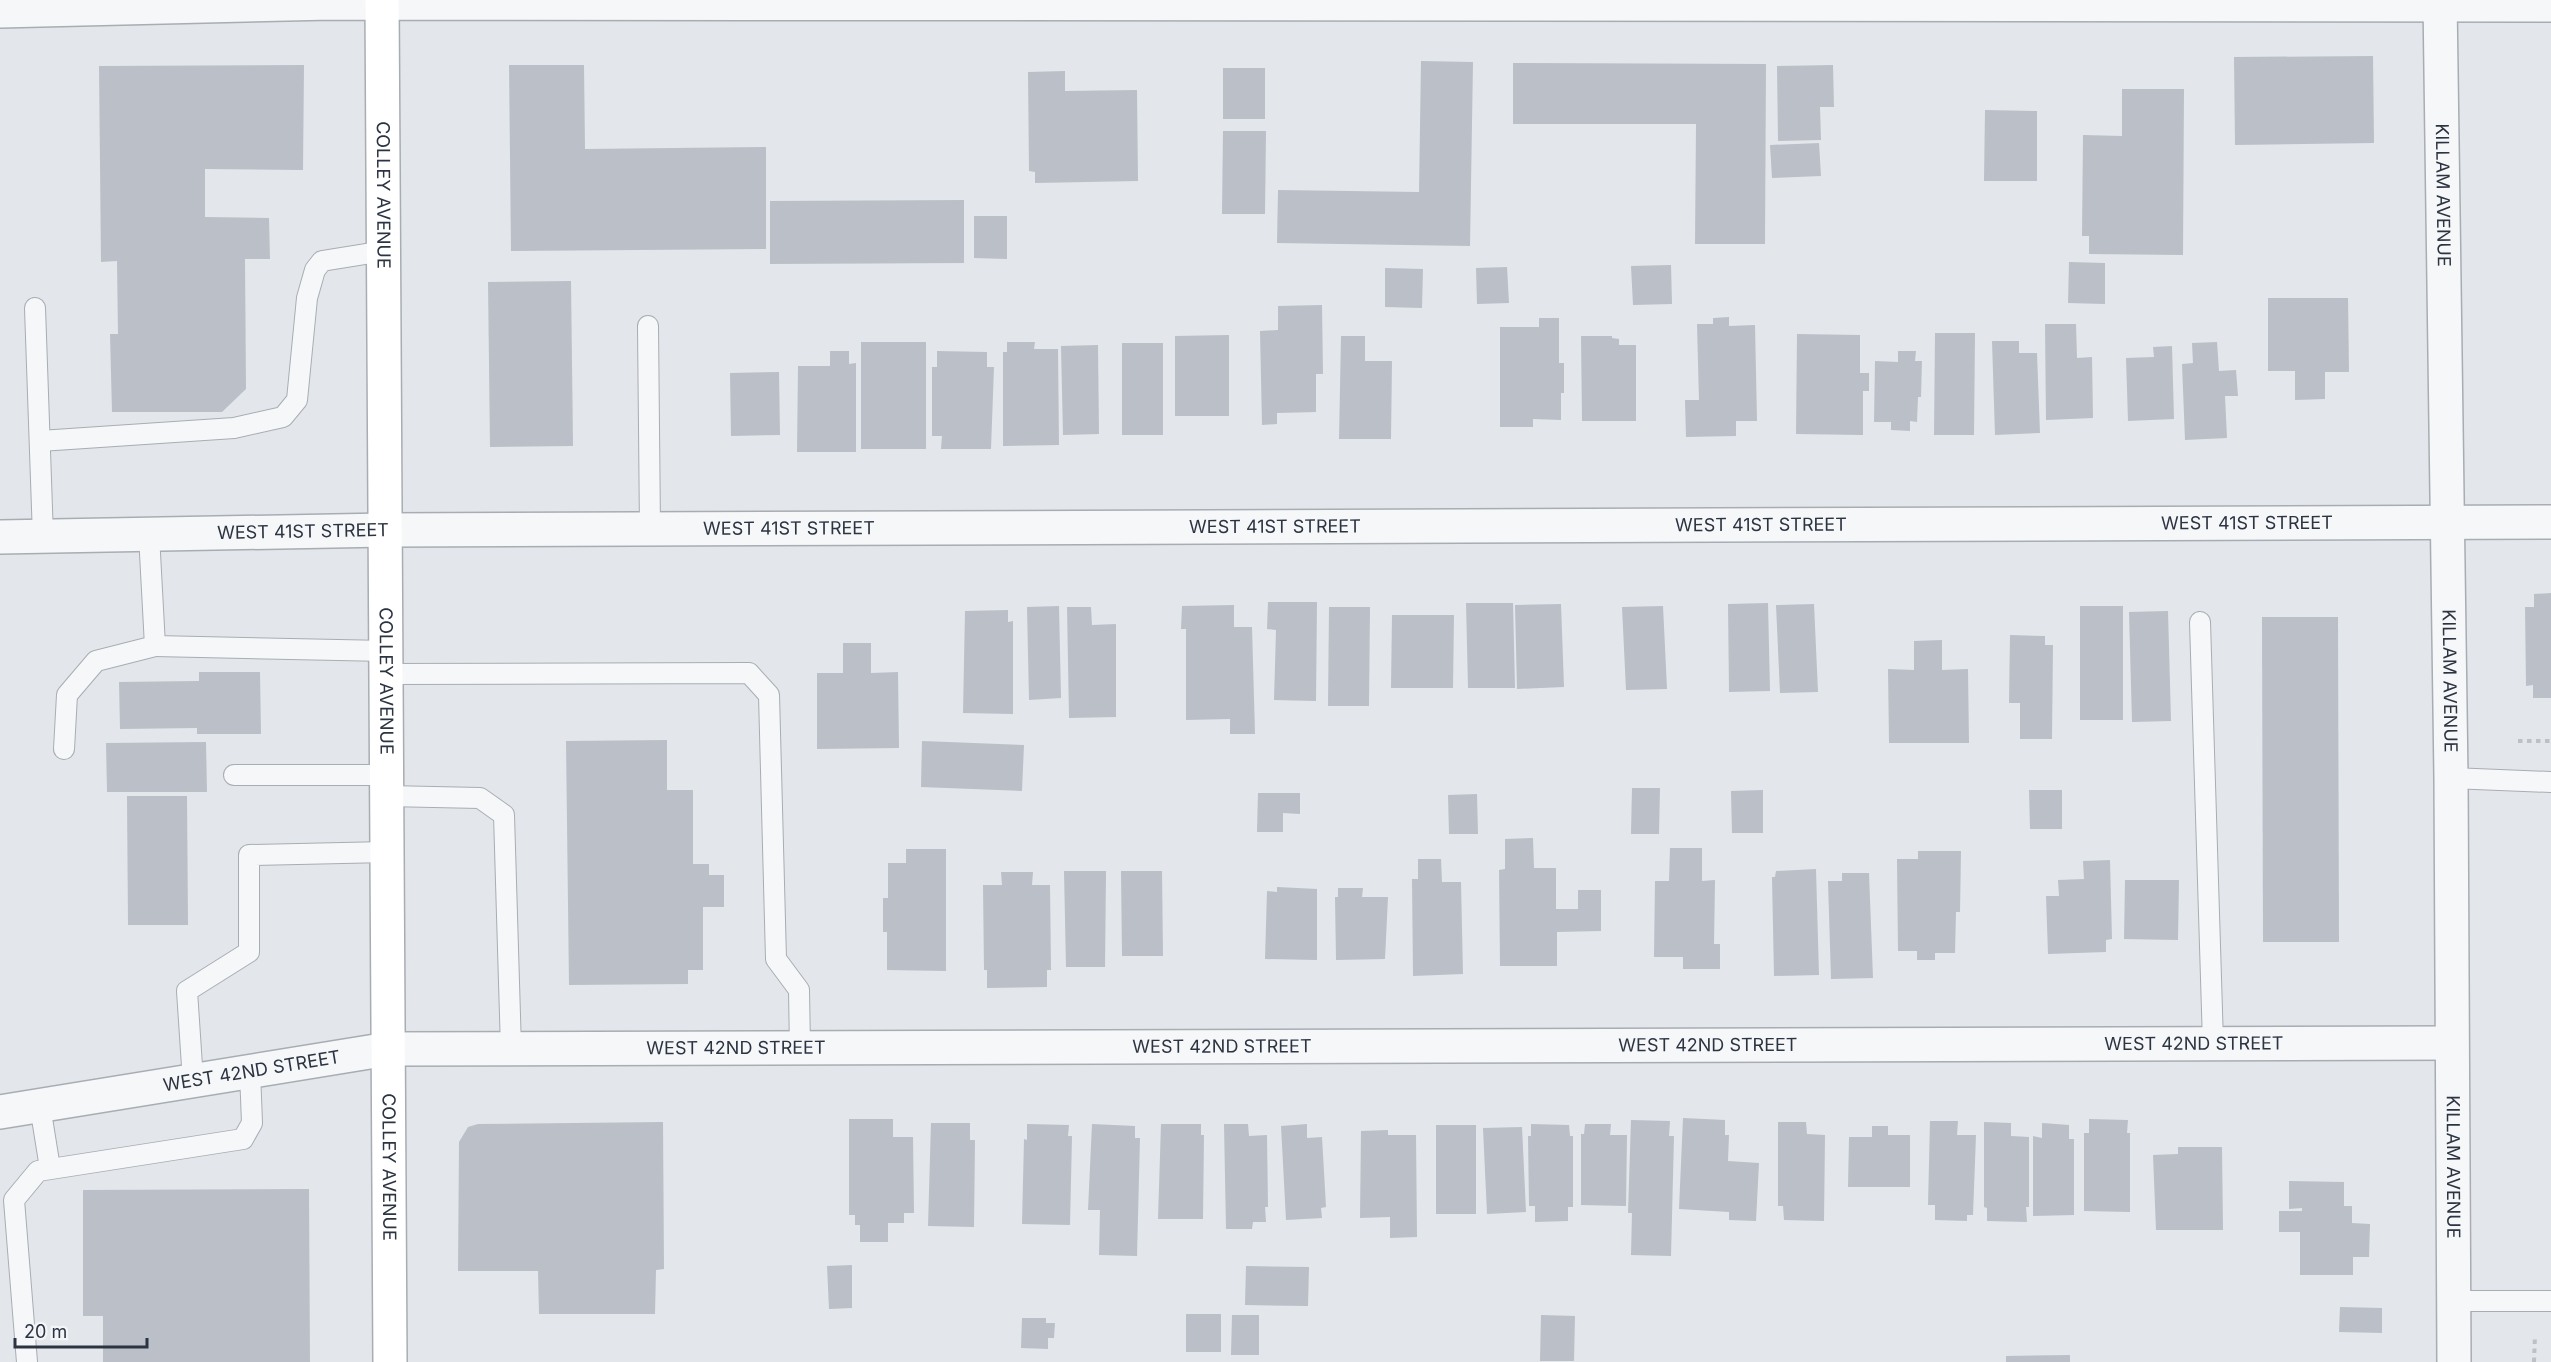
<svg xmlns="http://www.w3.org/2000/svg" width="2551" height="1362" font-family="Inter,sans-serif">
<style>
.building{fill:#bbbfc7}
.lines{fill:none;stroke-linecap:round;stroke-linejoin:round}
.lane-casing{stroke:#a8adb4;stroke-width:22}
.street-casing{stroke:#a8adb4;stroke-width:36}
.secondary-casing{stroke:#a8adb4;stroke-width:36}
.path{stroke:#bdc0c6;stroke-width:4;stroke-dasharray:4.5 4.5;stroke-linecap:butt}
.lane{stroke:#f6f7f9;stroke-width:20}
.street{stroke:#f6f7f9;stroke-width:33}
.secondary{stroke:#fff;stroke-width:33}
.labels{text-anchor:middle;stroke-width:5;stroke-linejoin:round;paint-order:stroke}
.street-label{font-size:18px;fill:#2c3442;stroke:#f3f5f8}
</style>
<rect width="100%" height="100%" fill="#e3e6ea"/>
<!-- building -->
<g class="building">
<polygon points="2373,56 2374,143 2235,145 2234,57"/>
<polygon points="1421,61 1473,62 1470,246 1277,243 1278,190 1419,192"/>
<polygon points="1513,63 1766,64 1765,244 1695,244 1696,124 1513,124"/>
<polygon points="304,65 303,170 205,169 205,217 269,218 270,259 245,259 246,389 222,412 112,412 110,334 118,334 117,261 101,262 99,66"/>
<polygon points="509,65 584,65 585,149 766,147 766,249 511,251"/>
<polygon points="1833,65 1834,107 1820,107 1821,140 1778,141 1777,66"/>
<rect x="1223" y="68" width="42" height="51"/>
<polygon points="1065,71 1065,91 1137,90 1138,181 1035,183 1035,172 1029,171 1028,72"/>
<polygon points="2122,89 2184,89 2183,255 2089,254 2089,236 2082,236 2083,135 2122,136"/>
<polygon points="1985,110 2037,111 2037,181 1984,181"/>
<polygon points="1223,131 1266,131 1265,214 1222,214"/>
<polygon points="1819,143 1821,176 1772,178 1770,145"/>
<polygon points="964,200 964,263 770,264 770,201"/>
<polygon points="974,216 1007,216 1007,259 974,258"/>
<polygon points="2069,262 2105,263 2105,304 2068,303"/>
<polygon points="1671,265 1672,304 1633,305 1631,266"/>
<polygon points="1507,267 1509,303 1477,304 1476,268"/>
<polygon points="1385,268 1423,269 1422,308 1385,307"/>
<polygon points="571,281 573,446 490,447 488,282"/>
<polygon points="2268,298 2348,298 2349,372 2325,372 2325,399 2295,400 2295,371 2268,371"/>
<polygon points="1322,305 1323,374 1316,374 1316,412 1277,413 1277,424 1262,425 1260,331 1278,330 1278,306"/>
<polygon points="1729,317 1729,326 1755,325 1757,421 1736,421 1736,436 1686,437 1685,400 1699,400 1697,324 1713,324 1713,318"/>
<polygon points="1539,318 1559,318 1559,363 1564,363 1564,393 1561,393 1561,420 1533,419 1533,427 1500,427 1500,327 1539,327"/>
<polygon points="2045,324 2076,324 2077,358 2092,357 2093,418 2046,420"/>
<polygon points="1935,333 1975,333 1974,435 1934,435"/>
<polygon points="1797,334 1860,335 1860,373 1869,373 1869,391 1863,391 1863,435 1796,434"/>
<polygon points="1229,335 1229,416 1175,416 1175,336"/>
<polygon points="1341,336 1365,336 1365,361 1392,361 1391,439 1339,439"/>
<polygon points="1581,336 1612,336 1612,338 1619,339 1619,345 1636,345 1636,421 1582,421"/>
<polygon points="1992,341 2019,341 2019,353 2037,353 2040,433 1995,435"/>
<rect x="861" y="342" width="65" height="107"/>
<polygon points="1007,342 1035,342 1034,349 1058,349 1059,445 1003,446 1003,352 1007,352"/>
<polygon points="2217,342 2219,371 2236,370 2238,396 2225,396 2227,438 2185,440 2182,364 2193,363 2192,343"/>
<rect x="1122" y="343" width="41" height="92"/>
<polygon points="1098,345 1099,434 1063,435 1061,346"/>
<polygon points="2172,346 2174,419 2128,421 2126,358 2154,357 2153,347"/>
<polygon points="830,351 849,351 849,364 856,363 856,452 797,452 798,366 830,366"/>
<polygon points="937,351 987,352 987,367 994,367 991,449 941,449 942,436 932,436 932,367 937,367"/>
<polygon points="1898,351 1916,351 1915,361 1922,361 1921,397 1918,397 1917,422 1910,421 1910,431 1891,430 1891,422 1874,422 1875,361 1898,362"/>
<polygon points="779,372 780,435 731,436 730,373"/>
<polygon points="2551,593 2551,698 2533,698 2533,685 2526,686 2525,607 2534,607 2534,594"/>
<polygon points="1268,602 1317,602 1316,701 1274,700 1276,630 1267,629"/>
<polygon points="1466,603 1513,603 1515,688 1468,688"/>
<polygon points="1768,603 1770,691 1729,692 1728,604"/>
<polygon points="1561,604 1564,687 1517,689 1515,605"/>
<polygon points="1814,604 1818,692 1780,693 1776,605"/>
<polygon points="1234,605 1234,627 1252,627 1255,734 1230,734 1230,719 1186,720 1186,629 1181,629 1182,606"/>
<polygon points="1059,606 1061,698 1029,700 1027,607"/>
<polygon points="1663,606 1667,689 1626,690 1622,607"/>
<rect x="2080" y="606" width="43" height="114"/>
<polygon points="1067,607 1091,607 1092,625 1116,624 1116,717 1069,718"/>
<polygon points="1329,607 1370,607 1369,706 1328,706"/>
<polygon points="1008,610 1008,622 1013,621 1013,714 963,713 965,611"/>
<polygon points="2168,611 2171,721 2132,722 2129,612"/>
<polygon points="1392,615 1454,615 1453,688 1391,688"/>
<polygon points="2262,617 2338,617 2339,942 2263,942"/>
<polygon points="2010,635 2045,636 2045,645 2053,645 2052,739 2020,739 2020,703 2009,703"/>
<polygon points="1942,640 1942,670 1968,669 1969,743 1889,743 1888,669 1914,670 1914,641"/>
<polygon points="843,643 871,643 871,673 898,672 899,748 817,749 817,673 843,673"/>
<polygon points="199,672 260,672 261,734 197,734 197,728 120,729 119,682 199,681"/>
<polygon points="667,740 667,790 693,790 693,864 709,864 709,875 724,875 724,907 703,907 703,970 688,970 688,984 569,985 566,741"/>
<polygon points="922,741 1024,745 1022,791 921,787"/>
<polygon points="206,742 207,792 107,792 106,743"/>
<polygon points="1632,788 1660,788 1659,834 1631,834"/>
<polygon points="1763,790 1763,833 1732,833 1731,791"/>
<polygon points="2029,790 2062,790 2062,829 2030,829"/>
<polygon points="1258,793 1300,793 1300,814 1283,813 1283,832 1257,832"/>
<polygon points="1477,794 1478,834 1449,834 1448,795"/>
<polygon points="127,796 187,796 188,925 128,925"/>
<polygon points="1533,838 1534,868 1556,868 1556,909 1578,909 1578,890 1601,890 1601,931 1557,932 1557,966 1500,966 1499,870 1505,869 1505,839"/>
<polygon points="1670,848 1702,848 1702,881 1715,880 1714,944 1720,944 1720,969 1683,969 1683,957 1654,957 1655,881 1669,881"/>
<polygon points="906,849 946,849 946,971 887,970 887,932 883,932 883,898 888,898 888,863 906,863"/>
<polygon points="1918,851 1961,851 1960,912 1956,912 1955,953 1935,953 1935,960 1917,960 1917,951 1898,951 1897,859 1918,859"/>
<polygon points="1418,859 1441,859 1442,882 1461,882 1463,974 1413,976 1412,879 1418,879"/>
<polygon points="2110,860 2112,939 2106,940 2106,952 2048,954 2046,896 2059,896 2058,880 2084,879 2083,861"/>
<polygon points="1816,869 1819,975 1774,976 1772,877 1775,877 1776,871"/>
<polygon points="1064,871 1106,871 1105,967 1066,967"/>
<polygon points="1121,871 1162,871 1163,956 1122,956"/>
<polygon points="1001,872 1033,872 1032,885 1050,885 1051,970 1047,970 1047,987 987,988 987,970 984,970 983,885 1002,885"/>
<polygon points="1842,873 1869,873 1873,978 1831,979 1828,881 1842,881"/>
<polygon points="2125,880 2179,880 2178,940 2124,939"/>
<polygon points="1277,887 1317,889 1317,960 1265,959 1267,891 1277,892"/>
<polygon points="1338,888 1363,888 1362,897 1388,897 1385,959 1336,960 1335,897 1338,897"/>
<polygon points="1683,1118 1725,1120 1725,1135 1729,1135 1728,1161 1759,1163 1756,1221 1729,1220 1729,1212 1679,1209"/>
<polygon points="849,1119 893,1119 893,1137 913,1137 914,1213 904,1213 904,1223 888,1223 888,1242 860,1242 860,1225 855,1225 855,1215 849,1215"/>
<polygon points="2089,1119 2128,1120 2127,1133 2130,1133 2130,1212 2084,1211 2084,1133 2089,1133"/>
<polygon points="1631,1120 1670,1121 1669,1136 1674,1136 1671,1256 1631,1255 1632,1213 1628,1213"/>
<polygon points="1930,1121 1958,1121 1957,1135 1976,1135 1973,1215 1967,1215 1967,1221 1935,1220 1935,1205 1928,1205"/>
<polygon points="663,1122 664,1269 656,1270 655,1314 539,1314 538,1271 458,1271 459,1142 468,1127 478,1124"/>
<polygon points="1778,1122 1806,1122 1807,1134 1825,1135 1824,1221 1784,1220 1783,1206 1778,1206"/>
<polygon points="1984,1122 2011,1123 2011,1136 2029,1137 2029,1207 2026,1207 2027,1222 1987,1221 1987,1208 1984,1207"/>
<polygon points="931,1123 970,1123 970,1140 975,1140 974,1227 928,1226"/>
<polygon points="2042,1123 2069,1125 2069,1139 2074,1139 2074,1215 2033,1216 2033,1136 2042,1138"/>
<polygon points="1027,1124 1069,1125 1068,1136 1072,1136 1070,1225 1022,1224 1024,1139 1027,1140"/>
<polygon points="1092,1124 1135,1126 1135,1138 1140,1138 1137,1256 1099,1255 1100,1210 1088,1210"/>
<polygon points="1161,1124 1201,1124 1201,1135 1204,1135 1203,1219 1158,1219"/>
<polygon points="1224,1124 1248,1124 1249,1136 1267,1135 1268,1207 1265,1207 1266,1222 1253,1222 1252,1229 1226,1229"/>
<polygon points="1307,1124 1307,1138 1322,1137 1326,1207 1321,1208 1322,1218 1286,1220 1281,1126"/>
<polygon points="1531,1124 1569,1125 1570,1136 1573,1136 1573,1207 1568,1207 1568,1221 1535,1222 1535,1206 1529,1206 1528,1136 1531,1136"/>
<polygon points="1585,1124 1611,1124 1610,1135 1627,1135 1626,1206 1581,1205 1581,1134 1584,1134"/>
<rect x="1436" y="1125" width="40" height="89"/>
<polygon points="1872,1126 1888,1126 1888,1135 1910,1135 1910,1187 1848,1187 1849,1137 1872,1137"/>
<polygon points="1522,1127 1526,1212 1487,1214 1483,1128"/>
<polygon points="1388,1130 1388,1135 1416,1135 1417,1237 1390,1238 1390,1217 1360,1218 1361,1131"/>
<polygon points="2178,1147 2222,1147 2223,1230 2156,1230 2153,1155 2178,1154"/>
<polygon points="2289,1181 2344,1182 2344,1206 2352,1206 2352,1223 2370,1224 2369,1257 2353,1257 2353,1275 2300,1275 2300,1232 2279,1232 2279,1211 2302,1211 2302,1208 2289,1209"/>
<polygon points="309,1189 310,1362 103,1362 103,1316 83,1316 83,1190"/>
<polygon points="852,1265 852,1308 829,1309 827,1266"/>
<polygon points="1246,1266 1309,1267 1308,1306 1245,1305"/>
<polygon points="2340,1307 2382,1308 2382,1333 2339,1332"/>
<rect x="1186" y="1314" width="35" height="38"/>
<polygon points="1232,1315 1259,1315 1259,1355 1231,1355"/>
<polygon points="1541,1315 1575,1316 1574,1361 1540,1361"/>
<polygon points="1022,1318 1046,1318 1046,1323 1055,1323 1054,1338 1048,1338 1048,1349 1021,1348"/>
<polygon points="2070,1355 2070,1362 2006,1362 2006,1356"/>
</g>
<g class="lines">
<defs>
<g id="lane">
<polyline points="35,308 43,537"/>
<polyline points="648,326 650,529"/>
<polyline points="40,441 234,428 283,417 297,400 307,298 315,270 322,261 384,251"/>
<polyline points="149,535 155,646 386,651"/>
<polyline points="2200,622 2213,1043"/>
<polyline points="386,674 749,673 769,695 776,959 799,990 800,1048"/>
<polyline points="64,749 67,695 96,661 155,646"/>
<polyline points="234,775 387,775"/>
<polyline points="2451,778 2551,782"/>
<polyline points="387,796 480,798 504,815 511,1049"/>
<polyline points="193,1081 187,991 249,952 249,855 387,852"/>
<polyline points="40,1106 50,1168"/>
<polyline points="2453,1301 2551,1301"/>
<polyline points="27,1362 14,1200 38,1171 243,1139 252,1123 250,1072"/>
</g>
<g id="street">
<path id="s1" d="M2440,0L2451,778L2454,1362"/>
<polyline points="0,11 331,3 2551,5"/>
<path id="s2" d="M0,537L386,530L2551,522"/>
<path id="s3" d="M0,1112L388,1049L2450,1043"/>
</g>
<g id="secondary">
<path id="s4" d="M382,0L390,1362"/>
</g>
</defs>
<!-- lane casing -->
<use href="#lane" class="lane-casing"/>
<!-- street casing -->
<use href="#street" class="street-casing"/>
<!-- secondary casing -->
<use href="#secondary" class="secondary-casing"/>
<!-- path -->
<g class="path">
<polyline points="2518,741 2551,741"/>
<polyline points="2534,1362 2535,1335"/>
</g>
<!-- lane -->
<use href="#lane" class="lane"/>
<!-- street -->
<use href="#street" class="street"/>
<!-- secondary -->
<use href="#secondary" class="secondary"/>
</g>
<g class="labels">
<!-- street labels -->
<g class="street-label">
<text dy="6" stroke="none"><textPath href="#s4" startOffset="195">COLLEY AVENUE</textPath></text>
<text dy="6" stroke="none"><textPath href="#s1" startOffset="195">KILLAM AVENUE</textPath></text>
<text dy="6" stroke="none"><textPath href="#s2" startOffset="2247">WEST 41ST STREET</textPath></text>
<text dy="6" stroke="none"><textPath href="#s2" startOffset="1761">WEST 41ST STREET</textPath></text>
<text dy="6" stroke="none"><textPath href="#s2" startOffset="1275">WEST 41ST STREET</textPath></text>
<text dy="6" stroke="none"><textPath href="#s2" startOffset="789">WEST 41ST STREET</textPath></text>
<text dy="6" stroke="none"><textPath href="#s2" startOffset="303">WEST 41ST STREET</textPath></text>
<text dy="6" stroke="none"><textPath href="#s4" startOffset="681">COLLEY AVENUE</textPath></text>
<text dy="6" stroke="none"><textPath href="#s1" startOffset="681">KILLAM AVENUE</textPath></text>
<text dy="6" stroke="none"><textPath href="#s3" startOffset="2199">WEST 42ND STREET</textPath></text>
<text dy="6" stroke="none"><textPath href="#s3" startOffset="1713">WEST 42ND STREET</textPath></text>
<text dy="6" stroke="none"><textPath href="#s3" startOffset="1227">WEST 42ND STREET</textPath></text>
<text dy="6" stroke="none"><textPath href="#s3" startOffset="741">WEST 42ND STREET</textPath></text>
<text dy="6" stroke="none"><textPath href="#s3" startOffset="255">WEST 42ND STREET</textPath></text>
<text dy="6" stroke="none"><textPath href="#s4" startOffset="1167">COLLEY AVENUE</textPath></text>
<text dy="6" stroke="none"><textPath href="#s1" startOffset="1167">KILLAM AVENUE</textPath></text>
</g>
</g>
<!-- scale -->
<path d="M15 1338v9h132v-9" fill="none" stroke="#2c3442" stroke-width="3"/>
<text x="24" y="1338" font-size="18" fill="#2c3442" stroke="#f3f5f8" stroke-width="4.5" paint-order="stroke">20 m</text>
</svg>
